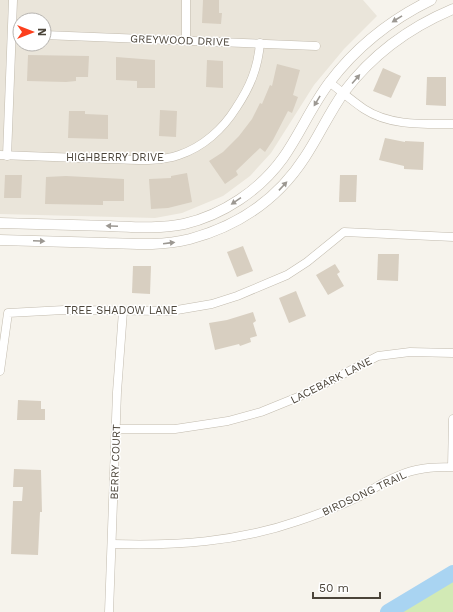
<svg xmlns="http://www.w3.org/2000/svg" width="453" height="612" font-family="'Work Sans',sans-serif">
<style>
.residential{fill:#eae5da;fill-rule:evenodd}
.green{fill:#d2eab5}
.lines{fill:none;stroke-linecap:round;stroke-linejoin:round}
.river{stroke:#a9d4f2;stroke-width:16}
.building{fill:#d8cfc1}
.minor-casing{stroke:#c2bbae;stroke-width:9}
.tertiary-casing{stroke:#c2bbae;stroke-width:11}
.minor{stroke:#fff;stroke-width:8}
.tertiary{stroke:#fff;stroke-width:10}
.oneway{fill:#9c9892}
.labels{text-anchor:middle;stroke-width:3;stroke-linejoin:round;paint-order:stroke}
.street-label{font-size:11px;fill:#4b4439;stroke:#fff}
</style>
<rect width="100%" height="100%" fill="#f6f3ec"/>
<!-- residential -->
<path class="residential" d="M0,0H363L377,16L344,49L314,85L271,153L250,176L223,196L182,213L155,218L0,214ZM20,20H44V44H20Z"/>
<!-- green -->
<polygon class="green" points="453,579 453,612 398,612"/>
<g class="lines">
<!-- river -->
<polyline class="river" points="388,612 453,573"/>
</g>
<!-- building -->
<g class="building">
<polygon points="203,0 219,0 219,13 222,13 221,24 202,23"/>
<polygon points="28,55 89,56 88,77 76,77 76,81 66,82 27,81"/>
<polygon points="116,57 155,60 155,88 137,88 137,81 116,80"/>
<polygon points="207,60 223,61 223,88 206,87"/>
<polygon points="277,64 300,70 293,95 298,97 292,113 288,111 273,140 265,152 260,148 236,171 238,175 225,184 209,161 223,152 239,136 252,119 260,103 262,104 270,85 272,86"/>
<polygon points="383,68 401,76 391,98 373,91"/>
<polygon points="427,77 446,77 446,106 426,105"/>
<polygon points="160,110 177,111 176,137 159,136"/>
<polygon points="69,111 85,111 85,114 108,115 108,139 68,138"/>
<polygon points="385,138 405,142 405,141 424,142 423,170 404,169 404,166 379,160"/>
<polygon points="187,173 192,202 168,208 151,209 149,179 171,178 171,176"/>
<polygon points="5,175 22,175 21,198 4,198"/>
<polygon points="340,175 357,175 356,202 339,202"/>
<polygon points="66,176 124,179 124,201 103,201 103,205 45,204 46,177"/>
<polygon points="243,246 253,271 237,277 227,252"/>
<polygon points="378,254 399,254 398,281 377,280"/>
<polygon points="335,264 340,272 337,274 344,286 328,295 316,275"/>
<polygon points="133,266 151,266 150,294 132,293"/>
<polygon points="296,291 306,316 289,323 279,298"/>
<polygon points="253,312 256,321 253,323 257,336 250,338 251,342 240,346 239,344 215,350 209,323 227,320"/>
<polygon points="18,400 41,401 41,409 45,409 45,420 17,420"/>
<polygon points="14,469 41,470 42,512 40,512 38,555 11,554 13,501 22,501 23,487 13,487"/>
</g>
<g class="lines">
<defs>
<g id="minor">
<polyline points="186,0 186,40"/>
<polyline points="44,35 316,46"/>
<path d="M329,82C341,91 352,101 364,109C390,126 423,124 453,124"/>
<path d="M0,155C35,156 71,158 106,159C130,159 156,163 179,155C203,147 223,129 236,108C250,87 258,68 260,43"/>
<polyline points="7,156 13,0"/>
<polyline points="0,371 8,313 64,310 171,311 212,304 237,296 287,275 307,262 344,232 453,237"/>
<polyline points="116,429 175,429 228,421 261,412 303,395 378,356 410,352 453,353"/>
<path d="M112,544C175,546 238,542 298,521C316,515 335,508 352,500C368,493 382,482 398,476C415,468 433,467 452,467L453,419"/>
<polyline points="109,612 117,392 123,311"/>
</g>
<g id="tertiary">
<path d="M0,223C36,224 73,225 109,226C134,227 160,229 184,224C223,215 260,190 283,158C300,134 311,107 329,83C356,47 390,20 431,0"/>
<path d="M0,240C35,241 70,242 106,243C134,244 162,246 190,239C238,226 278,199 305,157C319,136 329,113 344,92C372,55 410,27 453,9"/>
</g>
</defs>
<!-- minor casing -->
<use href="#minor" class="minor-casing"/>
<!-- tertiary casing -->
<use href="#tertiary" class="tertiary-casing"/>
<!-- minor -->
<use href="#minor" class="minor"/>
<!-- tertiary -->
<use href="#tertiary" class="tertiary"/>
</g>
<!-- one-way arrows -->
<defs><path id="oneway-solid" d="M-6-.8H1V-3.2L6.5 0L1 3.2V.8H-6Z"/></defs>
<g class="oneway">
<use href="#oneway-solid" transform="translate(397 19) rotate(148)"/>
<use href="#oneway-solid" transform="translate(356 79) rotate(-49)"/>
<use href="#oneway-solid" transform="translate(317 101) rotate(121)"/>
<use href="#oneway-solid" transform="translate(283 186) rotate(-47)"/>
<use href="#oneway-solid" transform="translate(236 201) rotate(146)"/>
<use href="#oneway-solid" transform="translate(112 226) rotate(-178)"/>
<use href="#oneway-solid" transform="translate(39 241) rotate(2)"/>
<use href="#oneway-solid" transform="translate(169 243) rotate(-7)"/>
</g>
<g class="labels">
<!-- street labels -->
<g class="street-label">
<text transform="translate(180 40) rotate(2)" y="4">GREYWOOD DRIVE</text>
<text x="115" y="161">HIGHBERRY DRIVE</text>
<text x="121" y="314">TREE SHADOW LANE</text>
<text transform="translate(331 380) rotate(-27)" y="4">LACEBARK LANE</text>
<text transform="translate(115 462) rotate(-88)" y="4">BERRY COURT</text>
<text transform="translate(364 493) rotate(-25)" y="4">BIRDSONG TRAIL</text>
</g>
</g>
<!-- north arrow -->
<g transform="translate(32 32) rotate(90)"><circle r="19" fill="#ffffff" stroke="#b7b4b0"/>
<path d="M0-3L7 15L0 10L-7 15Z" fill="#fc3f1d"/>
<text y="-6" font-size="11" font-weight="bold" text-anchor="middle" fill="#4b4439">N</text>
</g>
<!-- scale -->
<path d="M313 592v6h67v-6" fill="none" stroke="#4b4439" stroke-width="2"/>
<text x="319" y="592" font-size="12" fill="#4b4439" stroke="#ffffff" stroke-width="3" paint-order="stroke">50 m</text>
</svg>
